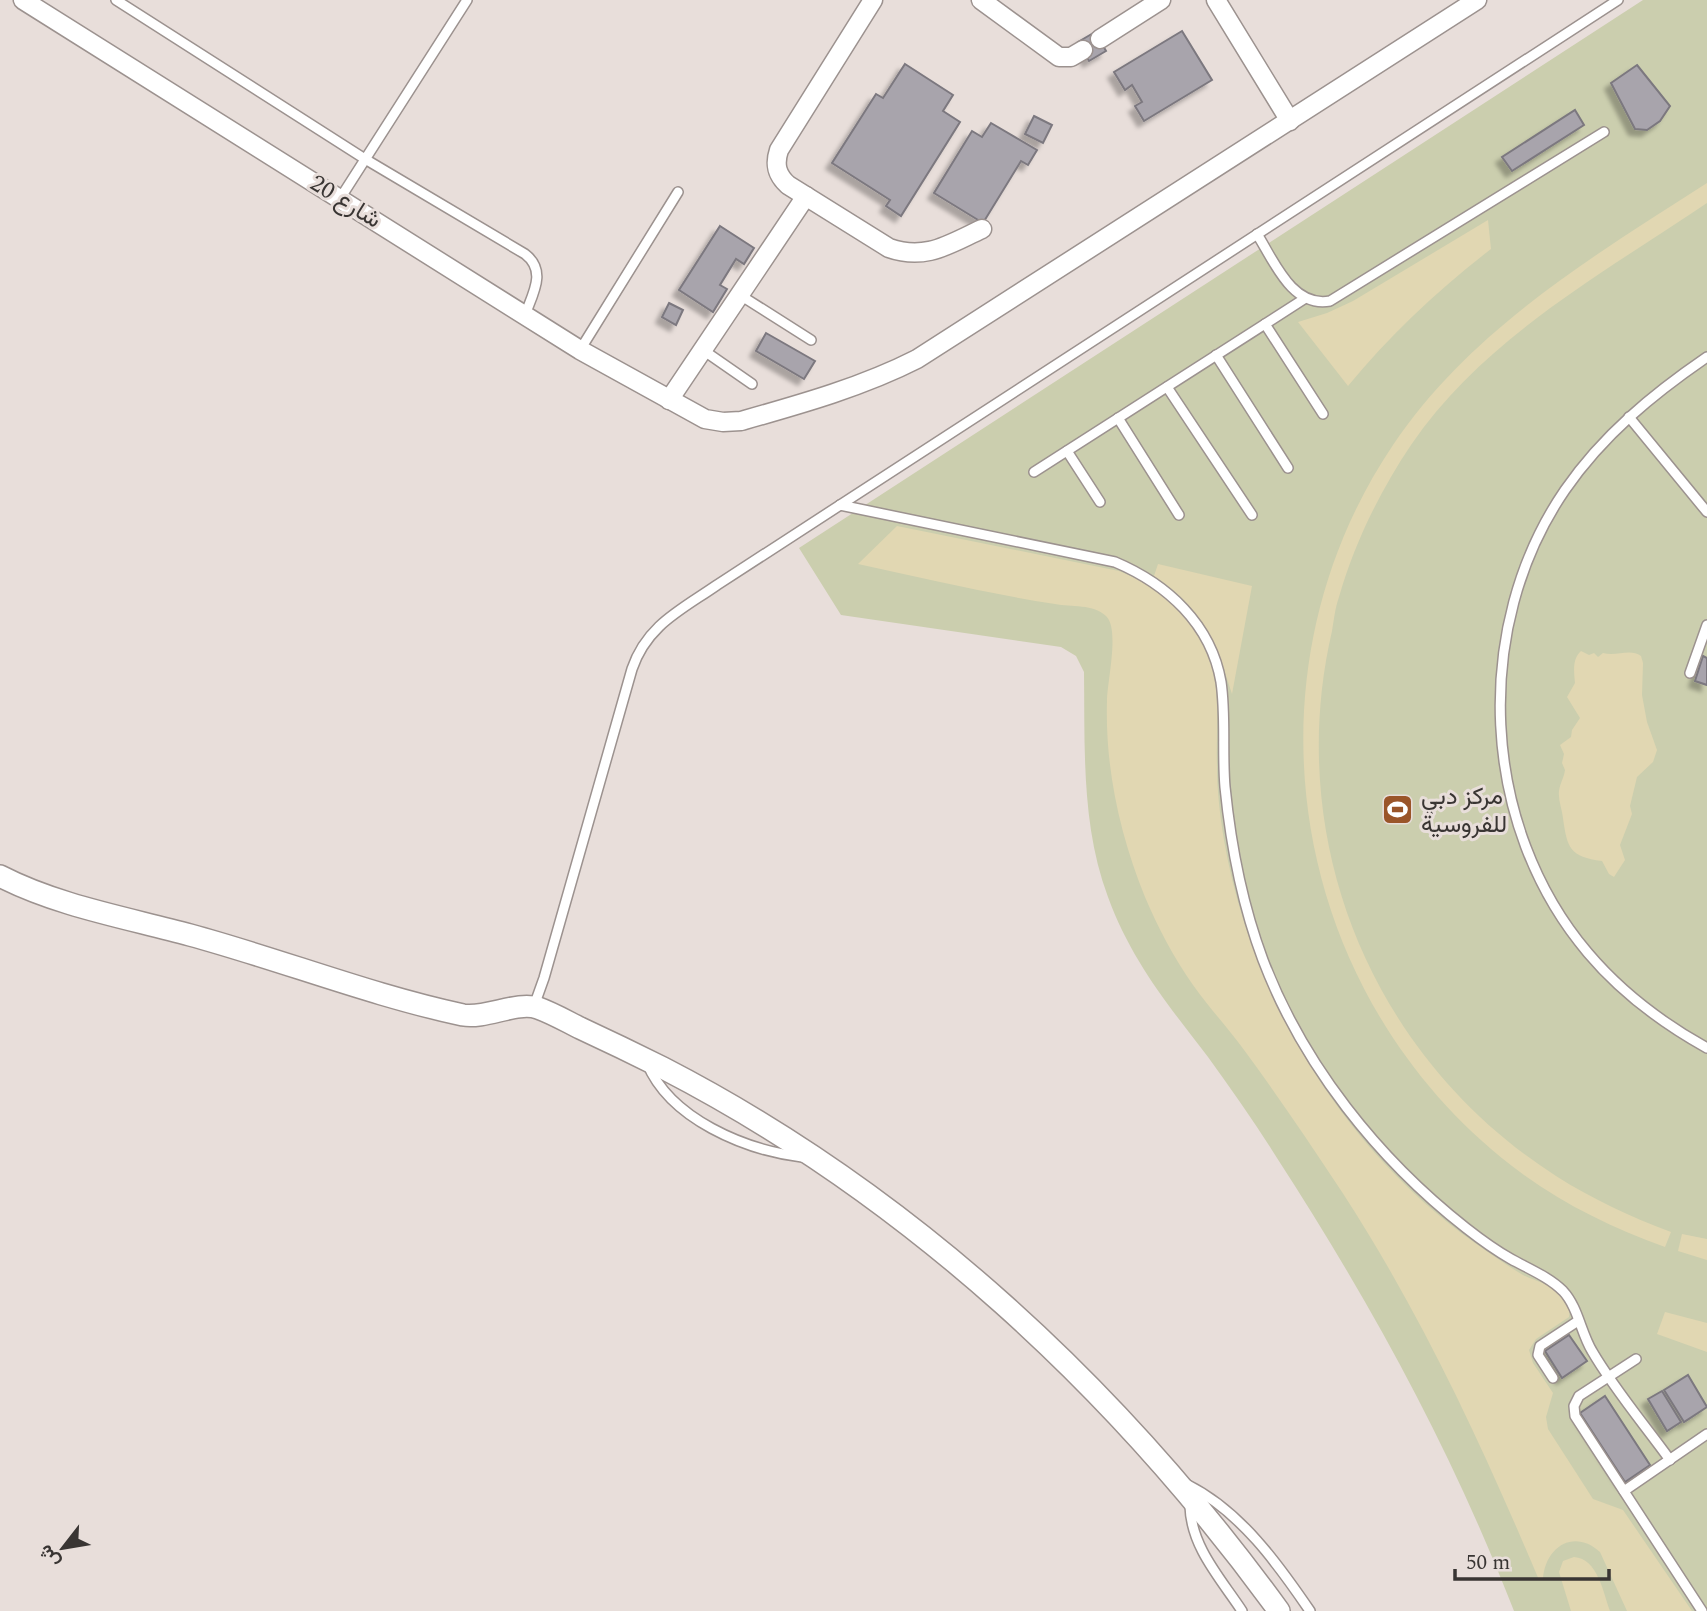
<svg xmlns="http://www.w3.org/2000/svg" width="1707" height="1611" font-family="Spectral,Vazirmatn,serif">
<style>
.green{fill:#cbceae}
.sand{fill:#e1d7b2}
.building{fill:#a8a4ac;stroke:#7c787f;stroke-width:2;filter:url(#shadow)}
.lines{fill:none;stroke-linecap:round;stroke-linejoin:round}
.service-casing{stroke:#9c928f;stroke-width:12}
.minor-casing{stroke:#9c928f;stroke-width:21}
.tertiary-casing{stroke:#9c928f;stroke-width:24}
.service{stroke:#fff;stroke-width:9}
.minor{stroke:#fff;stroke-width:18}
.tertiary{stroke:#fff;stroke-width:21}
.labels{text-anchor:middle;stroke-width:6;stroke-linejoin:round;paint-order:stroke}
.street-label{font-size:24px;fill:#393533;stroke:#e8deda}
.poi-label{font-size:24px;fill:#393533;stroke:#e8deda;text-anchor:start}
</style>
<defs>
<filter id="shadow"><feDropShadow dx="-6" dy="6" stdDeviation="2" flood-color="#0004"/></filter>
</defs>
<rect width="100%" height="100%" fill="#e8deda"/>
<!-- green -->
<path class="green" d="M1643,0H1707V1611H1514C1450,1447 1372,1305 1277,1158C1255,1123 1232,1090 1208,1057C1168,1005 1131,960 1108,897C1081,825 1085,747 1084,672L1076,656L1061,647L841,615L799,548Z"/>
<!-- sand -->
<g class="sand">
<path d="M1707,183V203C1602,274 1484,338 1411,445C1380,491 1354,544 1339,597C1335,608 1334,620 1332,631C1283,842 1373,1059 1556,1176C1592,1199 1631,1217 1671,1232L1665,1247C1610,1227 1558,1202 1512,1166C1291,995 1236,678 1393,445C1471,329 1592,257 1707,183Z"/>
<path d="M1488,220L1491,249C1438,290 1390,335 1348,386L1298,322L1327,313L1353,301Z"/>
<path d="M897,526L1119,571C1167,590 1208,629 1215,681C1219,709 1216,738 1217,766C1217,791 1220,815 1224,840C1236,910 1260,976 1294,1038C1337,1117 1401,1191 1475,1243C1491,1254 1506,1265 1523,1275C1535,1281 1557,1286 1565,1297C1569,1303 1570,1311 1569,1317L1536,1339L1529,1350L1533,1363L1553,1393L1546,1417L1548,1429L1593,1499L1623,1510L1692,1611H1627L1600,1552C1574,1528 1545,1547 1543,1579L1539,1580C1482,1445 1422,1315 1342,1192C1311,1145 1280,1099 1247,1054C1230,1030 1210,1009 1193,985C1174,958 1158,928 1145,897C1120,835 1105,769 1107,701C1107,682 1120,629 1106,616C1094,604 1071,607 1055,604C989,594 923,578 858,564Z"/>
<path d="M1158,564L1252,586L1232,694C1216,642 1202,607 1154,576Z"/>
<path d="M1581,651L1589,655L1594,653L1598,657L1603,653C1616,657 1630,648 1641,656L1643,663L1642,695L1647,722L1657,750L1653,762L1637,777L1630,806L1632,814L1620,845L1625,860L1614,877L1609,874L1602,861C1570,857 1567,848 1563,818C1562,809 1558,800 1559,791C1560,783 1564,778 1565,770L1562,763L1564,754L1560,745L1571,737L1572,730L1580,718L1567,697L1575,683C1574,672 1572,659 1581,651Z"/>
<polygon points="1682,1234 1707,1239 1707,1260 1678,1251"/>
<polygon points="1665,1312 1707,1323 1707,1352 1657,1334"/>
<path d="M1574,1557C1598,1559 1603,1592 1610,1611H1571L1559,1572L1563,1561Z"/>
</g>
<!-- building -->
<g class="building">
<polygon points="1182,31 1212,80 1144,121 1135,106 1142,102 1132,85 1125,90 1114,72"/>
<polygon points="1095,32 1106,51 1089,61 1078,42"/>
<polygon points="905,64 953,95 943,111 960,122 901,216 886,206 890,200 832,163 876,94 883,98"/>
<polygon points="1637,65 1670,106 1660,121 1647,130 1635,129 1611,83"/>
<polygon points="1575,110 1584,125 1512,171 1502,157"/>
<polygon points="1034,116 1052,125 1043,143 1025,134"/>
<polygon points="991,123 1037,150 1028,165 1021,161 983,223 934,193 972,131 982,137"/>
<polygon points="720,226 754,248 744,264 736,259 720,285 727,289 713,312 679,290"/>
<polygon points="669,303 683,310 676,325 662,317"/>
<polygon points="766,333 815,361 804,379 756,351"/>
<polygon points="1703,656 1707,658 1707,685 1695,681"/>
<polygon points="1569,1335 1587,1361 1562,1378 1545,1351"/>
<polygon points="1688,1375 1707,1407 1684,1422 1664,1390"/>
<polygon points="1662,1391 1681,1422 1667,1431 1648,1399"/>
<polygon points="1605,1396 1650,1465 1625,1482 1580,1413"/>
</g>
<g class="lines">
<defs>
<g id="service">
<path d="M116,0L365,159L525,254C547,271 533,293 525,315"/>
<polyline points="341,197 467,0"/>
<path d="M1257,234C1274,261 1292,308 1330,301L1604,132"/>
<polyline points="740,295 811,340"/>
<polyline points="1265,324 1323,414"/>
<polyline points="580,350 678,192"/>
<polyline points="703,350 752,384"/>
<polyline points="1216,355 1288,468"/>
<path d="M1707,357C1653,394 1603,435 1565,490C1471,627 1480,826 1588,953C1621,992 1662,1023 1707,1048"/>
<polyline points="1167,387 1252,515"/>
<polyline points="1629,417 1707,512"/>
<polyline points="1118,418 1179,515"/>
<polyline points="1067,451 1100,502"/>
<polyline points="1034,472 1304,299"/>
<path d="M840,505L1115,562C1167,584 1211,624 1221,682C1226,716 1222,752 1225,787C1231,847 1242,904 1263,960C1303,1065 1378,1159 1466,1228C1480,1239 1495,1250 1511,1259C1529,1269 1549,1277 1563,1291C1578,1307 1581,1333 1592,1351C1614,1389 1644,1424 1670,1460"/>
<polyline points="1690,673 1707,625"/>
<path d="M534,1006L544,978L632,669C647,625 681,610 717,585L1618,0"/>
<path d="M647,1063C670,1119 745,1150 802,1157"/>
<polyline points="1636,1359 1579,1396 1574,1406 1575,1416 1702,1611"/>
<polyline points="1553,1378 1538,1355 1540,1346 1578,1321"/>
<path d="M1188,1485C1240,1511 1278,1564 1310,1611"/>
<polyline points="1624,1491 1707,1434"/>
<path d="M1190,1506C1191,1547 1221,1579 1242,1611"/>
</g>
<g id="minor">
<path d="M23,0L580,350L705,419L723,422L741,421C801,404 862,387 917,359L1477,0"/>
<path d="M873,0L779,150C774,165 777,175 788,185L889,248C926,261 949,244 982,229"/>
<polyline points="981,0 1059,57 1071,57 1083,50"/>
<polyline points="1216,0 1290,121"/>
<polyline points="1100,39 1161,0"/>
<polyline points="669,400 806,196"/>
</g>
<path id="tertiary" d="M0,876C58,906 128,918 190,935C282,960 370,995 463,1015C486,1019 517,1001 538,1008C552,1013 566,1021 580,1028C608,1041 635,1054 663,1068C909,1195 1117,1388 1279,1611"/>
</defs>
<!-- service casing -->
<use href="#service" class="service-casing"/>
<!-- minor casing -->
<use href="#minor" class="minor-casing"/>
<!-- tertiary casing -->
<use href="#tertiary" class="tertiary-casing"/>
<!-- service -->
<use href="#service" class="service"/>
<!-- minor -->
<use href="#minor" class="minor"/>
<!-- tertiary -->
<use href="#tertiary" class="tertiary"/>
</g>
<!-- icons -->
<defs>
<symbol id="stadium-square" viewBox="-11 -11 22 22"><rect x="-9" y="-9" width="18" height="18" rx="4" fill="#9a5529" stroke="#e8deda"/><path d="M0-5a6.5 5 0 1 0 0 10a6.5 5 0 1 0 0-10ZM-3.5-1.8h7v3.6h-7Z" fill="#fff"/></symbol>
</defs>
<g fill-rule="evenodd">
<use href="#stadium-square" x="1380" y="792" width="35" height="35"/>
</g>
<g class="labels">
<!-- street labels -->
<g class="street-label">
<text transform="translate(346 201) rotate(32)" y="8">شارع 20</text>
</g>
<!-- poi labels -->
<g class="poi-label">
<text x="1421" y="804">مركز دبي<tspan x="1421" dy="28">للفروسية</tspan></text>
</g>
</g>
<!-- north arrow -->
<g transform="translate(63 1548) rotate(239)" stroke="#e8deda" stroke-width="5" paint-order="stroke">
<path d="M0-5L12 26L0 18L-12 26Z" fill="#393533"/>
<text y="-10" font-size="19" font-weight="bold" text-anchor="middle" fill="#393533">ش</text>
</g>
<!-- scale -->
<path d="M1455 1569v10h154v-10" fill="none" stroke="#393533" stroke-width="3.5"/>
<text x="1466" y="1569" font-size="21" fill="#393533" stroke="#e8deda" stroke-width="5" paint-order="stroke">50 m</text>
</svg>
